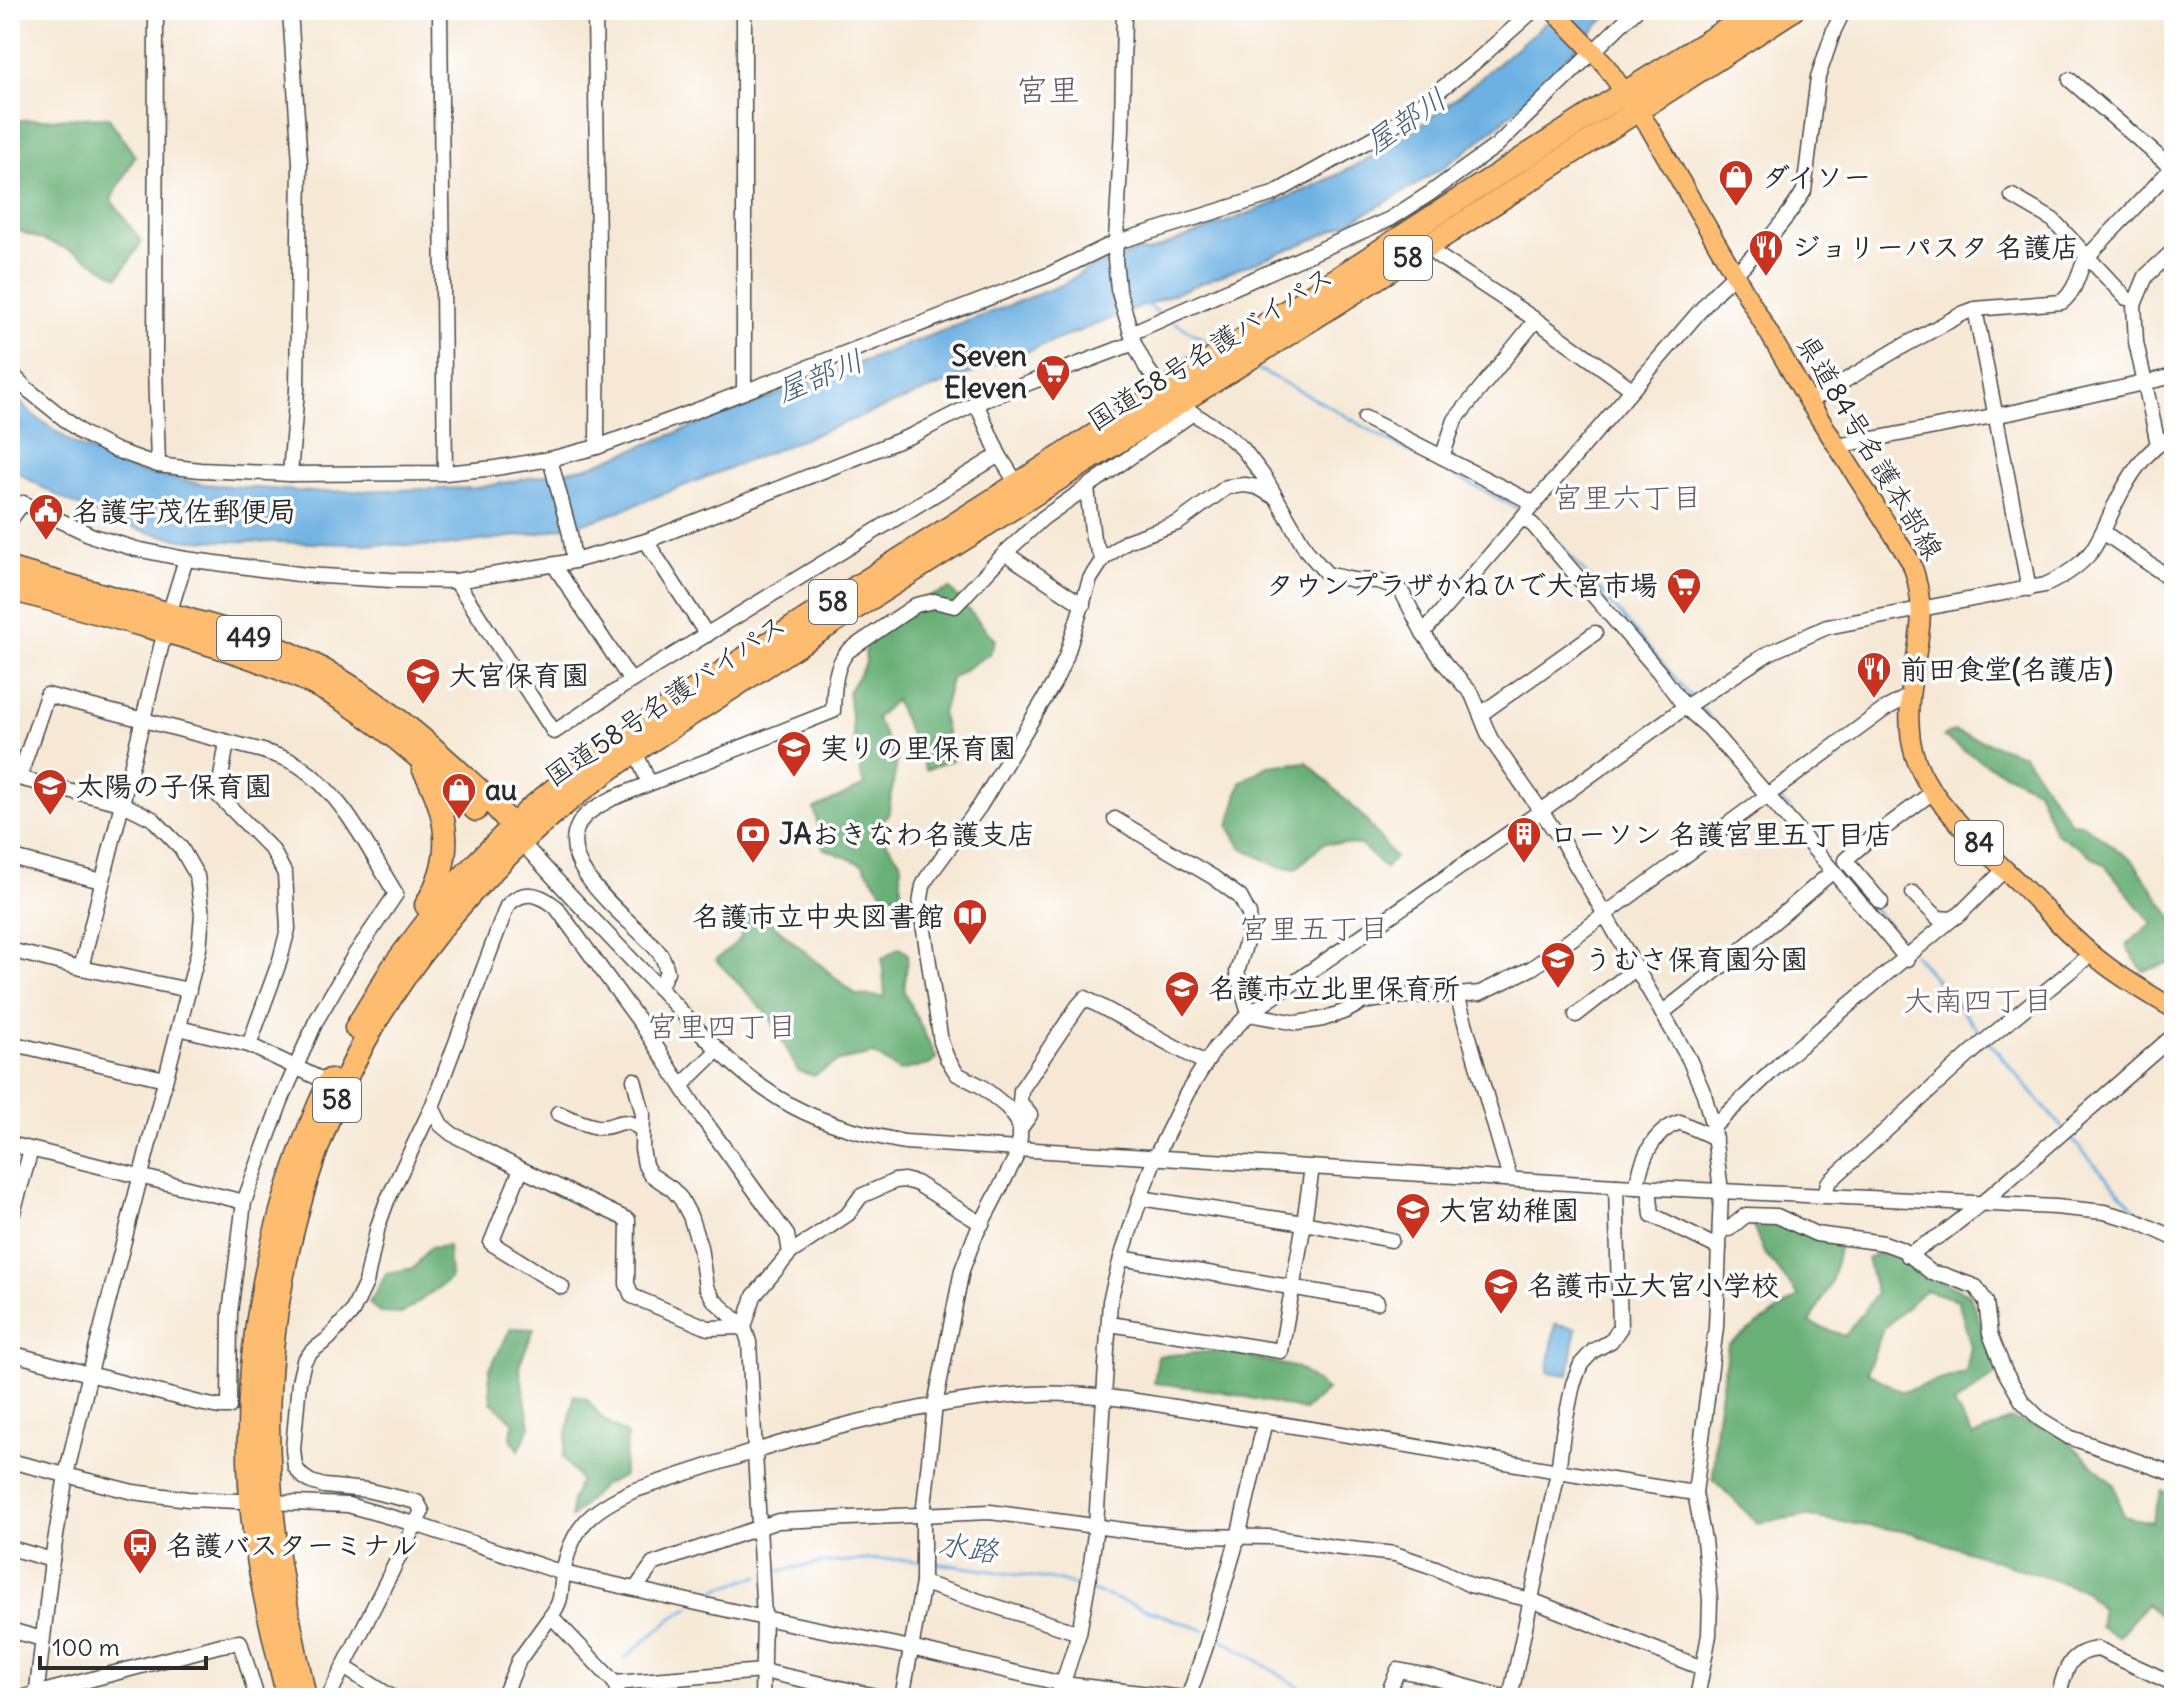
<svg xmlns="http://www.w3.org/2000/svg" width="2184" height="1708" font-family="Delius,'Klee One',sans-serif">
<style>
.forest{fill:#69b077;stroke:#4a6e51;stroke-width:2;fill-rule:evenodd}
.water{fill:#6db1e2;stroke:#4c6e86;stroke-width:2}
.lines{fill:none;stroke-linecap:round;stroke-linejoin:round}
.stream{stroke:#6db1e2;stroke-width:3}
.minor-casing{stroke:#494744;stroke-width:17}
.major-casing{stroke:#494744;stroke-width:21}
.highway-casing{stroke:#494744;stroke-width:25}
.minor{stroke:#fff;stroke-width:14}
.major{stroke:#fdbc70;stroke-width:18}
.highway{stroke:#fdbc70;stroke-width:22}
.labels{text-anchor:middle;stroke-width:7;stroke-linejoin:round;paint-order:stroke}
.shield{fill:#fff;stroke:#6b6b6b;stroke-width:2}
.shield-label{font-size:26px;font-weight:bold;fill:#2b2b2b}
.poi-label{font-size:28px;font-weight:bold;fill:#2b2b2b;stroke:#fff;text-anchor:start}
.street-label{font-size:28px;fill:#2b2b2b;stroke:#fff}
.water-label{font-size:30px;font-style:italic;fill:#456174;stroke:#fff}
.neighbourhood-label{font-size:30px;fill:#695c67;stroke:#fff}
.quarter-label{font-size:32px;fill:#695c67;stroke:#fff}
</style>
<rect width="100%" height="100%" fill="#fff"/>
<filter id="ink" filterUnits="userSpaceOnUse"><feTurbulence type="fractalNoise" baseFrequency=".0125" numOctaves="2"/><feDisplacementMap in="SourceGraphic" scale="16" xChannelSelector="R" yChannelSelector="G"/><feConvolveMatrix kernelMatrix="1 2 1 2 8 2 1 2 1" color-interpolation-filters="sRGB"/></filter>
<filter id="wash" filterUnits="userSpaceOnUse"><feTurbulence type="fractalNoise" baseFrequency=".006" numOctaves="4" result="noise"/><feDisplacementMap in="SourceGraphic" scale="32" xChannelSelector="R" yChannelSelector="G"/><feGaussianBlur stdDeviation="1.8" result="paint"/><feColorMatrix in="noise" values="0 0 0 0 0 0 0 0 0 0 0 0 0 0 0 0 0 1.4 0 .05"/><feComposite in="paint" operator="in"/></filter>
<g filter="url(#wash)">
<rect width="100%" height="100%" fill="#f6e8d4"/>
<!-- forest -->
<g class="forest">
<polygon points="108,117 135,156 111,200 142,242 118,277 78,253 11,228 10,220 10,142 21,120"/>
<polygon points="950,589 995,640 990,653 951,679 942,714 952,760 926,770 895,700 876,718 897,760 888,816 874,826 901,862 901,896 885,895 862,864 823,848 814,809 864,786 856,754 848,692 866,663 864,636 902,607"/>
<polygon points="1953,731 2024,755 2071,823 2083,824 2134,862 2174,920 2174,962 2143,971 2126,946 2152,923 2105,865 2055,832 2037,789 1988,765 1943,737"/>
<polygon points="1307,762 1364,818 1395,858 1385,868 1361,845 1324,843 1296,869 1276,866 1241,847 1229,826 1241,782 1268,766"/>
<polygon points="738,911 763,916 856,995 885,997 882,959 899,948 908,954 904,992 937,1059 929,1065 899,1071 874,1054 839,1061 814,1076 798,1071 769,1016 716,960 741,938"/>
<path d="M1767,1216L1840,1244L1832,1280L1810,1323L1845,1336L1876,1294L1867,1259L1886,1249L1924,1273L1970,1295L1998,1373L1954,1404L1973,1437L2011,1419L2060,1433L2115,1486L2123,1516L2151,1522L2162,1491L2174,1494V1627L2146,1604L2118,1637L2100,1627L2101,1609L2084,1590L1909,1532L1803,1516L1757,1523L1713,1479L1716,1423L1728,1345L1799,1296L1764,1253L1749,1217ZM1925,1290L1958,1300L1971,1347L1966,1372L1902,1392L1867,1372L1883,1329Z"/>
<polygon points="448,1246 450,1279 402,1314 380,1313 369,1303 387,1273 414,1268 429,1248"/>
<polygon points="511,1328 534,1329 519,1365 530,1426 519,1450 510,1437 514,1422 491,1402 489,1370"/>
<polygon points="1222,1351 1298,1368 1327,1390 1304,1410 1219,1391 1154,1383 1158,1356"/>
<polygon points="574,1395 587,1399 603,1419 627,1435 623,1476 603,1485 571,1518 572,1500 580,1481 563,1457"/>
</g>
<!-- water -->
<g class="water">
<path d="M1561,10H1614C1576,45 1543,85 1504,120C1448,170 1385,205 1317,238L599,519L540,533L443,546L187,540C173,537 158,535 144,531C97,517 51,495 10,467V392L33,415L76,445L135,471L201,484L312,492L476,488L588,467L1064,284L1089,268L1139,251L1148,252C1220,224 1294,199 1362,162C1435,122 1497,63 1561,10Z"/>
<polygon points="1555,1324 1576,1328 1569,1375 1548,1372"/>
</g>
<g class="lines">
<!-- stream -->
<g class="stream">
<polyline points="1145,303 1162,315"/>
<polyline points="1172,321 1217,347"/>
<polyline points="1252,366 1336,410 1378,435 1520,510"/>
<polyline points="1531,515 1536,518 1561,545 1692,698"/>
<polyline points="1697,703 1739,752"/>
<polyline points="1775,794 1789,809"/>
<polyline points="1869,903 1909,948"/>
<polyline points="1914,954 1984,1037"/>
<polyline points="1989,1042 2062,1128"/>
<polyline points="2067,1134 2134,1208"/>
<polyline points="2168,1255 2174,1263"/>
<polyline points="929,1562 1061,1581 1083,1588"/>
<path d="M766,1574C815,1562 867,1557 917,1561"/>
<polyline points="1090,1590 1204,1630"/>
<polyline points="703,1598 720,1588 759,1576"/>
<polyline points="1214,1634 1308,1692"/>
<polyline points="624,1659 672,1618 690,1607"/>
</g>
</g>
</g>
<g filter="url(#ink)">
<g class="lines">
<defs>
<g id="minor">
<polyline points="156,10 155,365 158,465"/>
<polyline points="290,10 300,163 297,390 290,474"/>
<polyline points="440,10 445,473"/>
<polyline points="595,10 598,252 597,447"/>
<polyline points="1124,10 1122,129 1115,259 1118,289 1134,343 1146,367 1163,391 1177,404 1222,431 1242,448 1265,478 1307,551 1327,574 1353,580 1378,581 1393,586 1402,592 1423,633 1445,664 1472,694 1490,738 1562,841 1689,1059 1704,1094 1713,1127 1721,1191 1716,1327 1695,1493 1704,1540 1710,1600 1709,1635 1697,1698"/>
<polyline points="2070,80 2174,170"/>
<polyline points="2012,196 2053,220 2126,298"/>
<polyline points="1431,244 1437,255 1536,320 1632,389"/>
<polyline points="1975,309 2029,589"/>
<polyline points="1131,333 1390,219 1429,194 1496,146 1636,10"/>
<polyline points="10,372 27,389 82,433 115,450 158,465 200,470 290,474 445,473 495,468 550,459 597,447 679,417 1048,275 1114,243 1273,194 1377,136 1403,119 1474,63 1534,10"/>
<polyline points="744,392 744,10"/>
<path d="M1809,402L1896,350L1964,313L1975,309L2062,302C2079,287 2076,274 2087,257L2174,166"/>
<polyline points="976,403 999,455 1017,484"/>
<polyline points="1365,418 1535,504"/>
<polyline points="2158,444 2136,342 2134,305 2146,276 2174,250"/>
<polyline points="1837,446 2019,411 2174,376"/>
<polyline points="1442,457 1455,420 1536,320"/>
<polyline points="550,459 570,534 574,561"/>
<polyline points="1087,488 1093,539 1103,559"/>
<polyline points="1523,518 1533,525 1659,672 1685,707 1709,728 1833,871"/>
<polyline points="10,520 23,503 93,536 136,549 186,559 306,575 391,580 456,581 574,561 646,541 913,435 976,403 1134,343"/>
<polyline points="2103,532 2174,581"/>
<polyline points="646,541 707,635"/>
<polyline points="1005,553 1083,605"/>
<polyline points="554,565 631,681"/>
<polyline points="456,581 554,732 631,681 999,455"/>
<polyline points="169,614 186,559"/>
<path d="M1423,633L1717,291C1749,261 1781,229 1804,191L1818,77L1834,30L1844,10"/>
<polyline points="1481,714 1595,633"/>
<polyline points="227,742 218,795 273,851 285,874 288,929 280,960 249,1045"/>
<polyline points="635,751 649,783"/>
<polyline points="10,776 121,803 153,819 181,848 197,876 202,915 199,949 90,1373 66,1475 52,1560 36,1698"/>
<polyline points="1115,819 1213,877 1240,897 1249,914 1250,929 1237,972 1249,1014"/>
<path d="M521,842C567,892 613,941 660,989C703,1035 746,1085 804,1112C836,1127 869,1135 904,1142L1616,1186L2056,1207L2104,1212L2134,1220L2174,1238"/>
<polyline points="10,857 101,881"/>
<polyline points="1913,893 1938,918 1952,919 1960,914 2005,869"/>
<polyline points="1881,902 1845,860 1867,841 1933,792"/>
<polyline points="10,950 81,968 189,990"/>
<polyline points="81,968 165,631"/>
<path d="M659,988L667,972C666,966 664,960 661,955C638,923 553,870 579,824C585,812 601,805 613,798L833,711C834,691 834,666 848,651L916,605L934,601L955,606L1005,553L1043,518L1193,413"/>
<polyline points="1457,995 1510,1179"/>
<polyline points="1662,1013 1727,962 1833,871 1907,959"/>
<polyline points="1249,1014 1297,1023 1323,1019 1346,1011 1362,1002 1403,996 1457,995 1480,993 1532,968 1885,709 1911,695"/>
<polyline points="1576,1015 1635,969"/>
<polyline points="179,1028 249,1045 329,1083"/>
<polyline points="10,1043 165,1079"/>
<polyline points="634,1080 643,1114 642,1149 645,1165 650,1174 672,1189 681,1199 690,1216 700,1247 706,1287 714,1300 744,1327"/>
<polyline points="682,1085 718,1050"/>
<polyline points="432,1107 441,1125 452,1134 521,1169 628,1220 627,1284 632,1296 708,1328 744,1327"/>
<path d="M558,1113C571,1119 583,1124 597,1127C615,1130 620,1113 642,1130"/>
<polyline points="1713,1127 1790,1054 1952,919"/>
<polyline points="1020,1129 1030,1115 1020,1102 1021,1090 1078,1006 1085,998 1205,1063"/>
<polyline points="10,1144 244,1202"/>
<polyline points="521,1169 491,1243 562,1287"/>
<path d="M1636,1187C1642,1160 1651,1132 1680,1122L1715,1138"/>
<polyline points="1649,1187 1652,1215 1719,1248"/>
<polyline points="1825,1195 1828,1183 1980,1045 2091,954"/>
<polyline points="1140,1198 1304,1223 1391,1240"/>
<polyline points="10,1223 31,1150"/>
<polyline points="1720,1228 1729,1229 1746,1215 1777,1216 1816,1234 1884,1243 1903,1250 1932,1273 1944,1275 1976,1287 1986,1302 1990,1334 2005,1372 2022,1401 2040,1419 2069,1437 2174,1474"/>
<polyline points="790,1253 848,1214 861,1196 895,1181 904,1180 916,1183 982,1224"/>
<polyline points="1907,1255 1944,1233 1981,1204 2174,1035"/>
<polyline points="1121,1258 1377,1302"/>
<polyline points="1110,1324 1281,1351 1304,1223 1312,1167"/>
<path d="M10,1353L199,1403L219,1407H229L230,1313L244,1202L281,1101L316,1021L354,956L396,894C368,849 344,795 298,765C288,758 274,755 263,751L47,695L19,778"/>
<polyline points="10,1461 133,1492 188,1499 348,1505 415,1524 563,1573 764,1618 911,1648 1063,1684 1184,1698"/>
<polyline points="10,1548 52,1560"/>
<polyline points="923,1583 1079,1633"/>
<polyline points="636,1588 653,1564 778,1521 990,1512 1138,1532 1184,1536 1271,1537 1333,1547 1395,1554 1436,1568 1470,1585 1531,1600 1702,1668"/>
<polyline points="10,1630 42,1639"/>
<polyline points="344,1667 393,1698"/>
<polyline points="615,1683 763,1671 885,1698"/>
<polyline points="20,1698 221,1645 240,1642 257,1698"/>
<path d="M333,1698L331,1692L422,1511L417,1502L366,1490L324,1486L311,1482L302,1476L295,1467L293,1449L299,1382L304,1361L312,1351L328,1339L352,1312L366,1283L378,1226L387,1201L432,1107L507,906C523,889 539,893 556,907L642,1025L701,1116L787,1235L790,1253L754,1296L744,1327L749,1342L764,1618L762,1698"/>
<polyline points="503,1698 519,1660 551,1616"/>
<path d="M619,1698L615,1683L551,1616C563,1600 560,1593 563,1574C571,1527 591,1510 633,1491C758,1449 881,1407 1013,1395C1087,1388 1163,1406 1235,1417C1389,1440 1541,1470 1695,1493"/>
<polyline points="902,1698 923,1583 923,1516 935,1405 962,1270 975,1236 1015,1159 1020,1138 1020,1129 1017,1120 1007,1107 981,1086 957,1074 947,1058 941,1042 920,904 923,886 927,878 980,806 1054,683 1066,657 1090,579 1103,559 1127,541 1178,523 1227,487 1245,485 1257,487 1273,496"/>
<path d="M1058,1698L1079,1633L1089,1578L1096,1526L1110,1301L1121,1258L1144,1187L1155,1158L1187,1093L1216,1047L1249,1014L1541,811L1685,707L1769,653L1827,627L2045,585C2063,577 2078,568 2091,552C2101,538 2107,522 2114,507C2128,478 2145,449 2174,435"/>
<polyline points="1188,1698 1205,1649 1238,1537 1265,1421"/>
<polyline points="1386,1698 1398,1670 1428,1676 1507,1698"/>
<polyline points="1510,1698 1558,1472 1563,1433 1573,1384 1581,1364 1593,1351 1611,1341 1620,1328 1616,1186"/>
<path d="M2058,1698C2065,1672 2067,1652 2098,1649L2174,1684"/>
</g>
<path id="major" d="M1553,10L1603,62L1649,127L1809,402L1911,562C1936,627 1904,669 1910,731C1911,752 1921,776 1934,793C1959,827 1992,857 2022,886C2049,913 2076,943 2107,966C2128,982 2151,995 2174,1009"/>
<g id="highway">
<path d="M10,569C67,585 123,600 180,617C220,629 262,639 300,658C357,685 407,724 453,766C474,786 505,812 519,837"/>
<path d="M10,589C55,601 100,613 145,626C216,645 287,665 349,704C395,734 436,772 476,810"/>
<path d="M423,768C449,815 455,857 426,905"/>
<polyline points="356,1028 393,967 455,885 530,809 589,761 695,690 1182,379 1602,107 1758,10"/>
<path d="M288,1698C273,1633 256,1568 251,1501C240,1356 269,1211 330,1080"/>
<path d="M305,1698C290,1626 274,1553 270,1479C259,1325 299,1151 378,1018C424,942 486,871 554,813C610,765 673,726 735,686C838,618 942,553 1046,487C1174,406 1303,326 1431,244C1552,166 1672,87 1793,10"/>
</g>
</defs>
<!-- minor casing -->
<use href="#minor" class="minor-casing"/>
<!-- major casing -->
<use href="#major" class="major-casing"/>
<!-- highway casing -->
<use href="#highway" class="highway-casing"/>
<!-- minor -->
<use href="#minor" class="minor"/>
<!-- major -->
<use href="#major" class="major"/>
<!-- highway -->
<use href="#highway" class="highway"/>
</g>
</g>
<!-- icons -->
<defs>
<symbol id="shop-pin" viewBox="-11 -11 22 30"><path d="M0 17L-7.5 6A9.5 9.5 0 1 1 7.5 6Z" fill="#c8321e" stroke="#fff"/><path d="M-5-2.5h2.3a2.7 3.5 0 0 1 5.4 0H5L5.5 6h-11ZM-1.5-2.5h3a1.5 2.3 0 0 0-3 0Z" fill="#fff"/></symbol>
<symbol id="restaurant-pin" viewBox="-11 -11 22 30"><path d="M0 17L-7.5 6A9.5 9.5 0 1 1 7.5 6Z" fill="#c8321e" stroke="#fff"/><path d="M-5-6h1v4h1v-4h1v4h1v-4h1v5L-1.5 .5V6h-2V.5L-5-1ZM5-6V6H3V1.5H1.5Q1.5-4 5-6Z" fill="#fff"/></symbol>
<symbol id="supermarket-pin" viewBox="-11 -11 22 30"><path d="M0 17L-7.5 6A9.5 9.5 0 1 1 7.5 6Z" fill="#c8321e" stroke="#fff"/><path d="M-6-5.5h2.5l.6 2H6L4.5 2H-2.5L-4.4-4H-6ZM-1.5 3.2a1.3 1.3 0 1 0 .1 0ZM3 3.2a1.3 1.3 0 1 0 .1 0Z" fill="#fff"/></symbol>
<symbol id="civic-pin" viewBox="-11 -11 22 30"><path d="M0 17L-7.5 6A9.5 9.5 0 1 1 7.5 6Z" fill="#c8321e" stroke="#fff"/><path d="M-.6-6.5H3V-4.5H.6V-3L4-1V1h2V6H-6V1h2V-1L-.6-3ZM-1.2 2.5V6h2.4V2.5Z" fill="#fff"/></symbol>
<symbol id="school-pin" viewBox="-11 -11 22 30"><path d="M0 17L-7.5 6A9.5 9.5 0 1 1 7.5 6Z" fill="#c8321e" stroke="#fff"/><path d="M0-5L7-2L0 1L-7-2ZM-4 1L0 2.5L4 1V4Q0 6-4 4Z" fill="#fff"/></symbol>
<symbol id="bank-pin" viewBox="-11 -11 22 30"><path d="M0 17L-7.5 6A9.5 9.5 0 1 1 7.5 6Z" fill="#c8321e" stroke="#fff"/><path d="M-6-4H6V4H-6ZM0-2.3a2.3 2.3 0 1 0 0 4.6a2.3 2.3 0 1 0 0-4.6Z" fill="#fff"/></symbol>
<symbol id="building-pin" viewBox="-11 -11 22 30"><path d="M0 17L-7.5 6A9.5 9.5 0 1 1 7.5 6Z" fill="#c8321e" stroke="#fff"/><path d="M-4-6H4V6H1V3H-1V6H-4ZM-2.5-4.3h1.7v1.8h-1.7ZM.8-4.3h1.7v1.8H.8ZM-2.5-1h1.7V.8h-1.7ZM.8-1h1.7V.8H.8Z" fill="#fff"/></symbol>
<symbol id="library-pin" viewBox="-11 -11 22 30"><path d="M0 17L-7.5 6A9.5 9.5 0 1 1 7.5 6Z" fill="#c8321e" stroke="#fff"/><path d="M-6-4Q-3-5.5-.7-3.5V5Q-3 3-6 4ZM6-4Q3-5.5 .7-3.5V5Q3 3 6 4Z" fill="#fff"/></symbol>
<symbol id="bus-pin" viewBox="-11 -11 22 30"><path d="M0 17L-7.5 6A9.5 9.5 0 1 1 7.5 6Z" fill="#c8321e" stroke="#fff"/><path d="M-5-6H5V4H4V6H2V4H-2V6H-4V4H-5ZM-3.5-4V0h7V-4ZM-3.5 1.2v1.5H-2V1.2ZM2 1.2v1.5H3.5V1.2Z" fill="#fff"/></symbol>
</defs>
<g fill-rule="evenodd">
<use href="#shop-pin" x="1716" y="157" width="40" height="54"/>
<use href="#restaurant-pin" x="1746" y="227" width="40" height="54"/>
<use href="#supermarket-pin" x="1033" y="352" width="40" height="54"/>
<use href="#civic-pin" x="26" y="491" width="40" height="54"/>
<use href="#supermarket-pin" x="1664" y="565" width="40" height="54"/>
<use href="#restaurant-pin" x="1854" y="649" width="40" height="54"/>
<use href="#school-pin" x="403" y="655" width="40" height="54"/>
<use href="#school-pin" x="774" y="728" width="40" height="54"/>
<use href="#school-pin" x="30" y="766" width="40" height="54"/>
<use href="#shop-pin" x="439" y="770" width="40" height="54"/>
<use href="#bank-pin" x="733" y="814" width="40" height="54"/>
<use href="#building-pin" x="1504" y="814" width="40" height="54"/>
<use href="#library-pin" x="950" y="896" width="40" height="54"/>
<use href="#school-pin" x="1538" y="939" width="40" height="54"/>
<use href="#school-pin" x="1162" y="968" width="40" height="54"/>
<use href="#school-pin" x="1393" y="1190" width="40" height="54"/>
<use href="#school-pin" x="1481" y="1265" width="40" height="54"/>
<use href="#bus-pin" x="120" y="1525" width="40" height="54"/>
</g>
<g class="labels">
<!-- shield labels -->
<g class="shield">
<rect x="1384" y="236" width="48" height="44" rx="6"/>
<rect x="809" y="580" width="48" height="44" rx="6"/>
<rect x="217" y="616" width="64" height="44" rx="6"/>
<rect x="1955" y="821" width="48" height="44" rx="6"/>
<rect x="313" y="1078" width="48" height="44" rx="6"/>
</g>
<g class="shield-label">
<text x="1408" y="267">58</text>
<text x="833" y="611">58</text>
<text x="249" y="647">449</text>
<text x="1979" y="852">84</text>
<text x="337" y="1109">58</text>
</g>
<!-- poi labels -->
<g class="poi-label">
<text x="1762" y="187">ダイソー</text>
<text x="1792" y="257">ジョリーパスタ 名護店</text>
<text x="1027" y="366" text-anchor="end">Seven<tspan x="1027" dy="32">Eleven</tspan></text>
<text x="72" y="521">名護宇茂佐郵便局</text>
<text x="1658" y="595" text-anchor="end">タウンプラザかねひで大宮市場</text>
<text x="1900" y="679">前田食堂(名護店)</text>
<text x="449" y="685">大宮保育園</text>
<text x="820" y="758">実りの里保育園</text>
<text x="76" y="796">太陽の子保育園</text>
<text x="485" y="800">au</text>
<text x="779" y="844">JAおきなわ名護支店</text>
<text x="1550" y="844">ローソン 名護宮里五丁目店</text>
<text x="944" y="926" text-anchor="end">名護市立中央図書館</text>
<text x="1584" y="969">うむさ保育園分園</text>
<text x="1208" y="998">名護市立北里保育所</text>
<text x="1439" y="1220">大宮幼稚園</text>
<text x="1527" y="1295">名護市立大宮小学校</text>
<text x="166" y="1555">名護バスターミナル</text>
</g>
<!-- street labels -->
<g class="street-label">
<text transform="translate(1210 348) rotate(-32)" y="10">国道58号名護バイパス</text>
<text transform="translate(1870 447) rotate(59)" y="10">県道84号名護本部線</text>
<text transform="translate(665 700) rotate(-34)" y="10">国道58号名護バイパス</text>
</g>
<!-- water labels -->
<g class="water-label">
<text transform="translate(1406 121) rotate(-34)" y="10">屋部川</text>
<text transform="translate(820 376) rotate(-22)" y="10">屋部川</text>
<text transform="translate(968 1548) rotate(8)" y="10">水路</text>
</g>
<!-- neighbourhood labels -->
<g class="neighbourhood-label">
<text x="1627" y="508">宮里六丁目</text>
<text x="1314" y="939">宮里五丁目</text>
<text x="1978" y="1011">大南四丁目</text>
<text x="722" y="1037">宮里四丁目</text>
</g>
<!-- quarter labels -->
<g class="quarter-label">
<text x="1048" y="101">宮里</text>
</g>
</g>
<!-- margin -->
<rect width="2184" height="1708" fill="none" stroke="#fff" stroke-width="40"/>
<!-- scale -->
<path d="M40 1656v12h166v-12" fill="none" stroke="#2b2b2b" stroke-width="4"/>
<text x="52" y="1656" font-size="24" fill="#2b2b2b" stroke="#ffffff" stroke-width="6" paint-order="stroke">100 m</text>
</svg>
